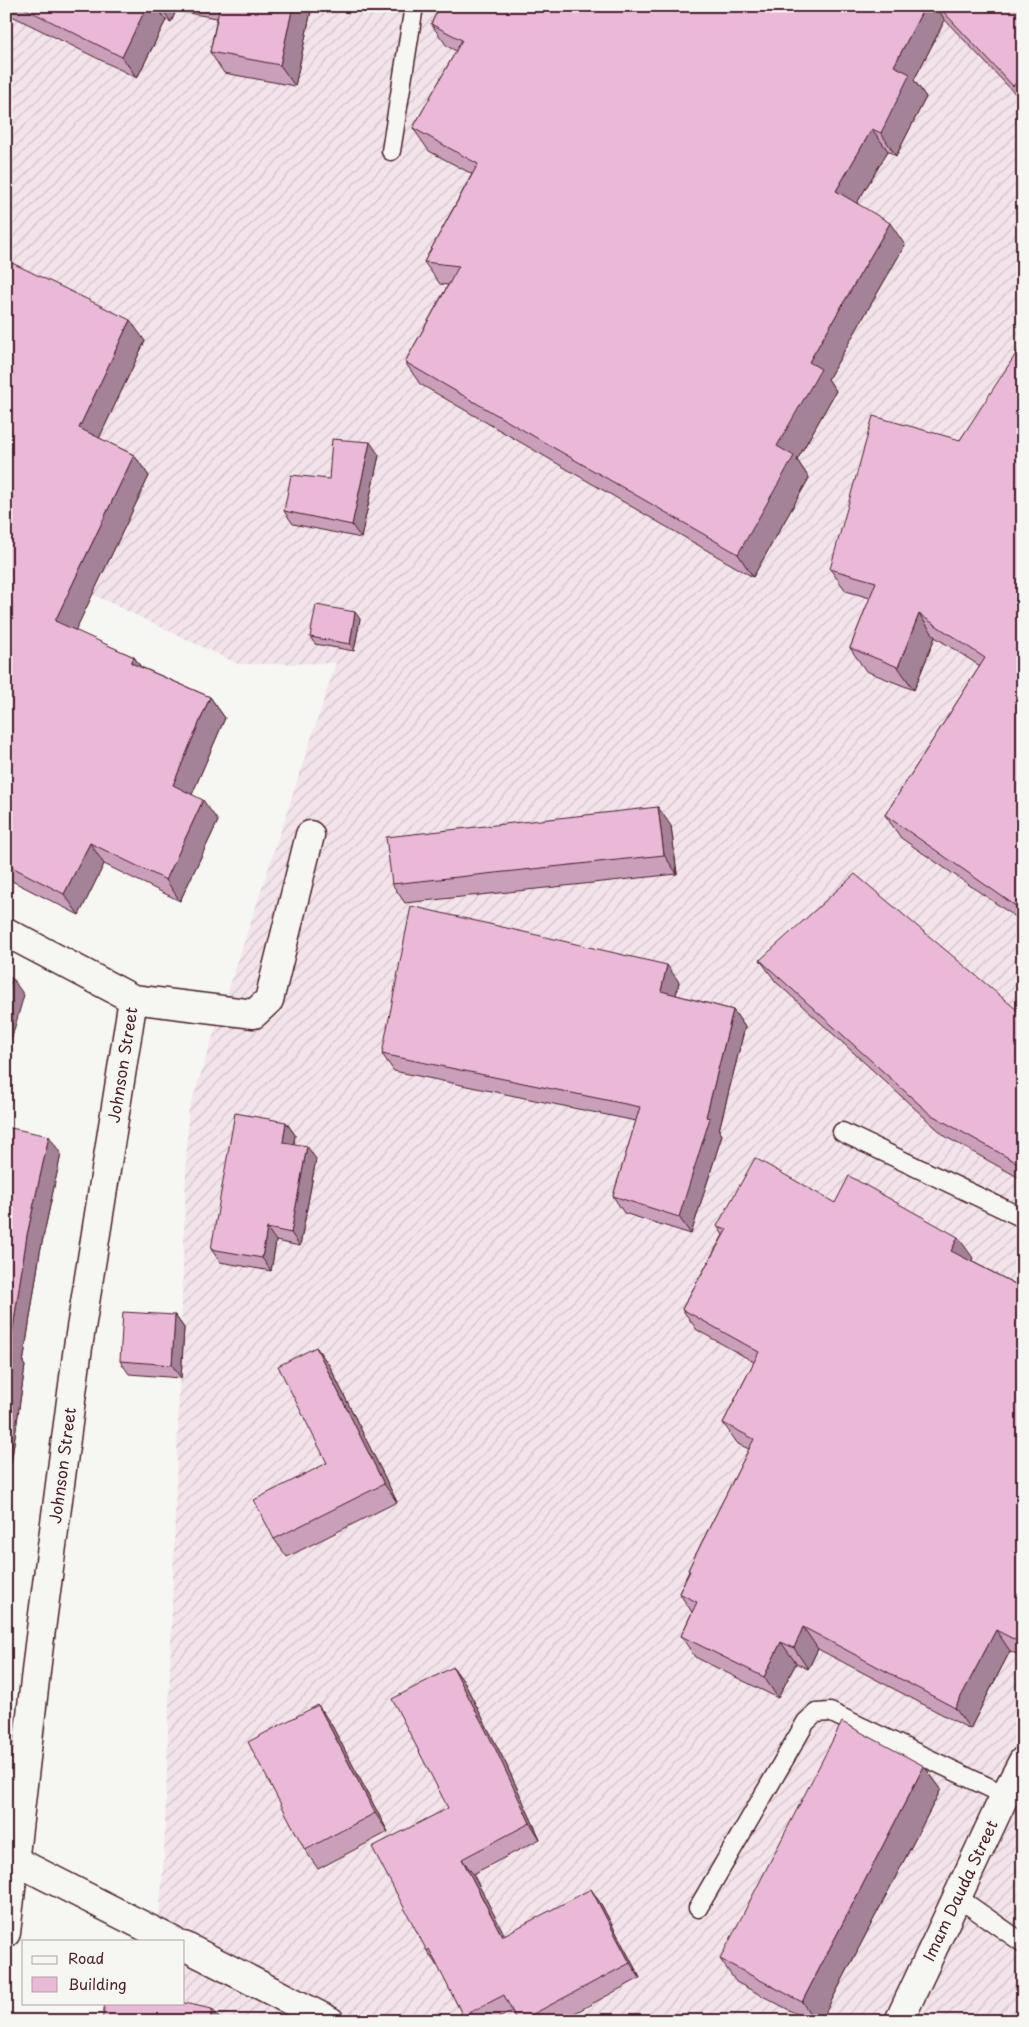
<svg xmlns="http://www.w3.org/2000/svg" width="1029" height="2027" font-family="'Playpen Sans',sans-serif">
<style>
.industrial{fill:url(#industrial-furrows)}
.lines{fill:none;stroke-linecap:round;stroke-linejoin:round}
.lane-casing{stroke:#4a1f2b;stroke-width:21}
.street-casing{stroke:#4a1f2b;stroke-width:31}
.lane{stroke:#f6f6f2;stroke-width:18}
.street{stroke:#f6f6f2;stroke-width:28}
.wall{fill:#c99fba;stroke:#4a1f2b}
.shaded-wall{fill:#a48297;stroke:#4a1f2b}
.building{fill:#eab9d8;stroke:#4a1f2b}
.labels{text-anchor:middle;stroke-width:4.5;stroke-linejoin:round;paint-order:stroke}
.street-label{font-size:16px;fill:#4a1f2b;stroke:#f6f6f2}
</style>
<defs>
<pattern id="industrial-furrows" width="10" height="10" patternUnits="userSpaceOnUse" patternTransform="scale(1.25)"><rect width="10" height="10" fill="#f2e4ea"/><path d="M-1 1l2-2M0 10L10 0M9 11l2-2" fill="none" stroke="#d1c3c9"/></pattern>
</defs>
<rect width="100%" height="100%" fill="#f6f6f2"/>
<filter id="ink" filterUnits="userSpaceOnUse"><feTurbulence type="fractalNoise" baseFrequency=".02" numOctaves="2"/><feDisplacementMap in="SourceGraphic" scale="10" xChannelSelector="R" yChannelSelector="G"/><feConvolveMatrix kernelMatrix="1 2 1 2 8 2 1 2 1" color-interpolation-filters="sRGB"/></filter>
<g filter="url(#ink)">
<!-- industrial -->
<polygon class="industrial" points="6,6 1023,6 1023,2021 150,2021 184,2003 184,1941 157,1941 164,1859 188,1113 336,663 238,664 6,553"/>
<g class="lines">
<defs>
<g id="lane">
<polyline points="391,151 414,6"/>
<polyline points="842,1132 1023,1218"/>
<polyline points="957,1897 1023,1943"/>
<polyline points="698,1908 806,1722 816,1713 830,1712 1005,1795"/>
</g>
<g id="street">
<polyline points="6,932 133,999 254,1014 269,1000 310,835"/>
<polyline points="6,1856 173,1941"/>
<path id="s1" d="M6,1933L39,1645L78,1347L133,999"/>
<polyline points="184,1946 330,2021"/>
<path id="s2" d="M899,2021L1005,1795L1023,1761"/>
</g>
</defs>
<!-- lane casing -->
<use href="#lane" class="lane-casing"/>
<!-- street casing -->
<use href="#street" class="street-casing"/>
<!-- lane -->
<use href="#lane" class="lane"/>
<!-- street -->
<use href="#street" class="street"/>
</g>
<!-- wall -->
<g class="wall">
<polygon points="6,6 312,6 295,86 224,73 210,52 217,18 176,11 171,22 166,20 137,78 6,13"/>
<polygon points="440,6 1023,6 1023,102 945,20 914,80 926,97 896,156 888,151 857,203 905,245 828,379 836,391 797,460 809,478 753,577 420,384 405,362 448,285 440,284 424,262 472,174 429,151 413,128 456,51 447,46 431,24"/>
<polygon points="6,260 145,341 99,438 134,455 149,476 75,631 134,657 141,667 210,697 225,718 192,794 218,821 180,901 104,864 79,915 6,878"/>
<polygon points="1023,347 1023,922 901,838 885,815 980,666 935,637 914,690 866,671 850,648 870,598 846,591 830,569 960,440"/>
<polygon points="379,455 361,538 293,524 284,511 329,479"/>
<polygon points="360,619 354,651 315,644 310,637"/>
<polygon points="671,826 677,874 405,903 392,884"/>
<polygon points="760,960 1023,1015 1023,1180 946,1137 776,982"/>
<polygon points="679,982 676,995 733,1010 745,1027 719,1130 722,1135 691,1234 624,1213 613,1196 636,1121 394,1071 382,1054"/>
<polygon points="286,1122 295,1135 294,1144 316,1159 300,1246 276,1241 271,1271 220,1262 211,1249"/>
<polygon points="6,1127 61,1154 40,1252 23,1363 25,1366 11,1464 8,1463 6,1478"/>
<polygon points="835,1203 973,1258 971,1261 1023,1288 1023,1657 1010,1651 970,1729 818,1649 808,1669 796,1663 778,1698 695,1657 681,1636 692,1612 679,1593 689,1571 688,1570 749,1449 738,1444 723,1423 754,1362 697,1330 682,1309 723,1235 717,1226"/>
<polygon points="175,1315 184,1328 181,1378 129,1374 120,1361"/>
<polygon points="316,1347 329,1365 397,1502 287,1557 274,1539 327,1463"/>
<polygon points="453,1667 464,1682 506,1764 540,1839 473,1874 504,1935 601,1904 640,1978 560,2021 517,2021 512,2011 493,2021 467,2021 463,2016 438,1965 437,1966 427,1951 448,1808"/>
<polygon points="331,1724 388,1832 318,1869 305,1850"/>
<polygon points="924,1766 941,1789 821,2021 810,2021 736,1982 720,1959"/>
</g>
<!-- shaded-wall -->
<g class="shaded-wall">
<polygon points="147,6 156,6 166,20 137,78 122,57"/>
<polygon points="160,6 173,6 176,11 171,22"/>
<polygon points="293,6 312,6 295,86 280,65"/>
<polygon points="925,6 936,6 945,20 914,80 926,97 896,156 881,133 894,66"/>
<polygon points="872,129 888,151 851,213 836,191"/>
<polygon points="890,223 905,245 828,379 836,391 797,460 809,478 753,577 738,554 777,446 809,362"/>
<polygon points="130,320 145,341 94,449 79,428"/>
<polygon points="370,442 379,455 361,538 352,525"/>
<polygon points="134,455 149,476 70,642 55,621"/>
<polygon points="355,612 360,619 354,651 350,644"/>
<polygon points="919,614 935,637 914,690 898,667"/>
<polygon points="134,657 148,678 131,663"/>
<polygon points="210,697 225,718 187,806 173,785"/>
<polygon points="203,800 218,821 180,901 166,880"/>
<polygon points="658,807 671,826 677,874 664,855"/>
<polygon points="90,843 104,864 79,915 64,894"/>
<polygon points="667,965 679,982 673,1008 661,991"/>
<polygon points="12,978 24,995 6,1058 6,996"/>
<polygon points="733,1010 745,1027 719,1130 722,1135 691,1234 679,1217 706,1117"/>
<polygon points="286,1122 295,1135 292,1155 283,1142"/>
<polygon points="49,1136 61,1154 40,1252 23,1363 25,1366 11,1464 6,1457 6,1392 10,1348 27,1235"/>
<polygon points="307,1146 316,1159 300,1246 291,1233"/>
<polygon points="267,1228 276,1241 271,1271 262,1258"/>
<polygon points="958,1237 973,1258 966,1272 951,1251"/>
<polygon points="175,1315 184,1328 181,1378 172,1365"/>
<polygon points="316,1347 329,1365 397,1502 384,1484"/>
<polygon points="6,1461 8,1463 6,1478"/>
<polygon points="6,1588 11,1594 6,1603"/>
<polygon points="803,1627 818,1649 808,1669 794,1648"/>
<polygon points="996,1630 1010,1651 970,1729 955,1708"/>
<polygon points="781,1642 796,1663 778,1698 764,1677"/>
<polygon points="453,1667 464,1682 506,1764 540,1839 530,1823"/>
<polygon points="318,1705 331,1724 388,1832 375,1813"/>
<polygon points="924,1766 941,1789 821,2021 815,2021 802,2002"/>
<polygon points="462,1859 473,1874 513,1951 502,1936"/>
<polygon points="591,1889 601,1904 640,1978 630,1963"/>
<polygon points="212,2009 219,2018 218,2021 210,2021"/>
</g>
<!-- building -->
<g class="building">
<polygon points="20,6 147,6 122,57"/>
<polygon points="220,6 293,6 280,65 210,52"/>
<polygon points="440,6 925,6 894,66 910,74 881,133 872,129 836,191 890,223 809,362 821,369 777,446 794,456 738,554 405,362 459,266 424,262 478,164 413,128 462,40 431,24"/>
<polygon points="938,6 1023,6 1023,76 1013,86"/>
<polygon points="6,260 130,320 79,428 134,455 55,621 134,657 131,663 210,697 173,785 203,800 166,880 90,843 64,894 6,864"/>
<polygon points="1021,346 1023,347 1023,911 885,815 985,658 919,614 898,667 850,648 876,582 830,569 873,416 960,440"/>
<polygon points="332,439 370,442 352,525 284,511 291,475 329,479"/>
<polygon points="316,605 355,612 350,644 310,637"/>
<polygon points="658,807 664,855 392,884 386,837"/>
<polygon points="855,874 1023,1015 1023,1166 930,1114 760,960"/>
<polygon points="411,906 667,965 661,991 733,1010 706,1117 710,1118 679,1217 613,1196 640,1107 382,1054"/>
<polygon points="6,976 12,978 6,996"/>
<polygon points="235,1113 286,1122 283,1142 307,1146 291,1233 267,1228 262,1258 211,1249"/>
<polygon points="6,1127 49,1136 27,1235 10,1348 12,1348 6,1392"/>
<polygon points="755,1158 835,1203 849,1176 958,1237 951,1251 1023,1288 1023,1640 1021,1643 996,1630 955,1708 803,1627 794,1648 781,1642 764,1677 681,1636 697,1602 679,1593 690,1571 688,1570 754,1439 723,1423 759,1352 682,1309 727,1229 717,1226"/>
<polygon points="123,1312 175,1315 172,1365 120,1361"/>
<polygon points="316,1347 384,1484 274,1539 254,1500 327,1463 278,1366"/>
<polygon points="453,1667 495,1748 530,1823 462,1859 502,1936 591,1889 630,1963 520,2021 517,2021 504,1995 463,2016 429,1949 427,1951 372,1847 448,1808 392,1699"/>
<polygon points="318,1705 375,1813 305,1850 248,1742"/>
<polygon points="842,1722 924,1766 802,2002 720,1959"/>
<polygon points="105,2003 184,2003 212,2009 210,2021 102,2021"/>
</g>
</g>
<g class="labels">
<!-- street labels -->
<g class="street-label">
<text dy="6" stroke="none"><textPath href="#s1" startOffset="876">Johnson Street</textPath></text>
<text dy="6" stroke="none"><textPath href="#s1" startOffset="471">Johnson Street</textPath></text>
<text dy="6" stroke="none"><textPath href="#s2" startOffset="144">Imam Dauda Street</textPath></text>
</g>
</g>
<!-- margin -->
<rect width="1029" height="2027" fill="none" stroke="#f6f6f2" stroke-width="25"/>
<rect x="12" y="12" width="1004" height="2002" fill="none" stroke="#4a1f2b" stroke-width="2" filter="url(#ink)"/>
<!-- legend -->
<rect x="22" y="1940" width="162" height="65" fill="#f6f6f2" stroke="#b1a0a2"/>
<rect x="32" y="1956" width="25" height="8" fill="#f6f6f2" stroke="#b1a0a2"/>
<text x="68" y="1964" font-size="15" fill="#4a1f2b">Road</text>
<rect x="32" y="1977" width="25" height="15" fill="#eab9d8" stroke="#b1a0a2"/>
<text x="68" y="1990" font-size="15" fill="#4a1f2b">Building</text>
</svg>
